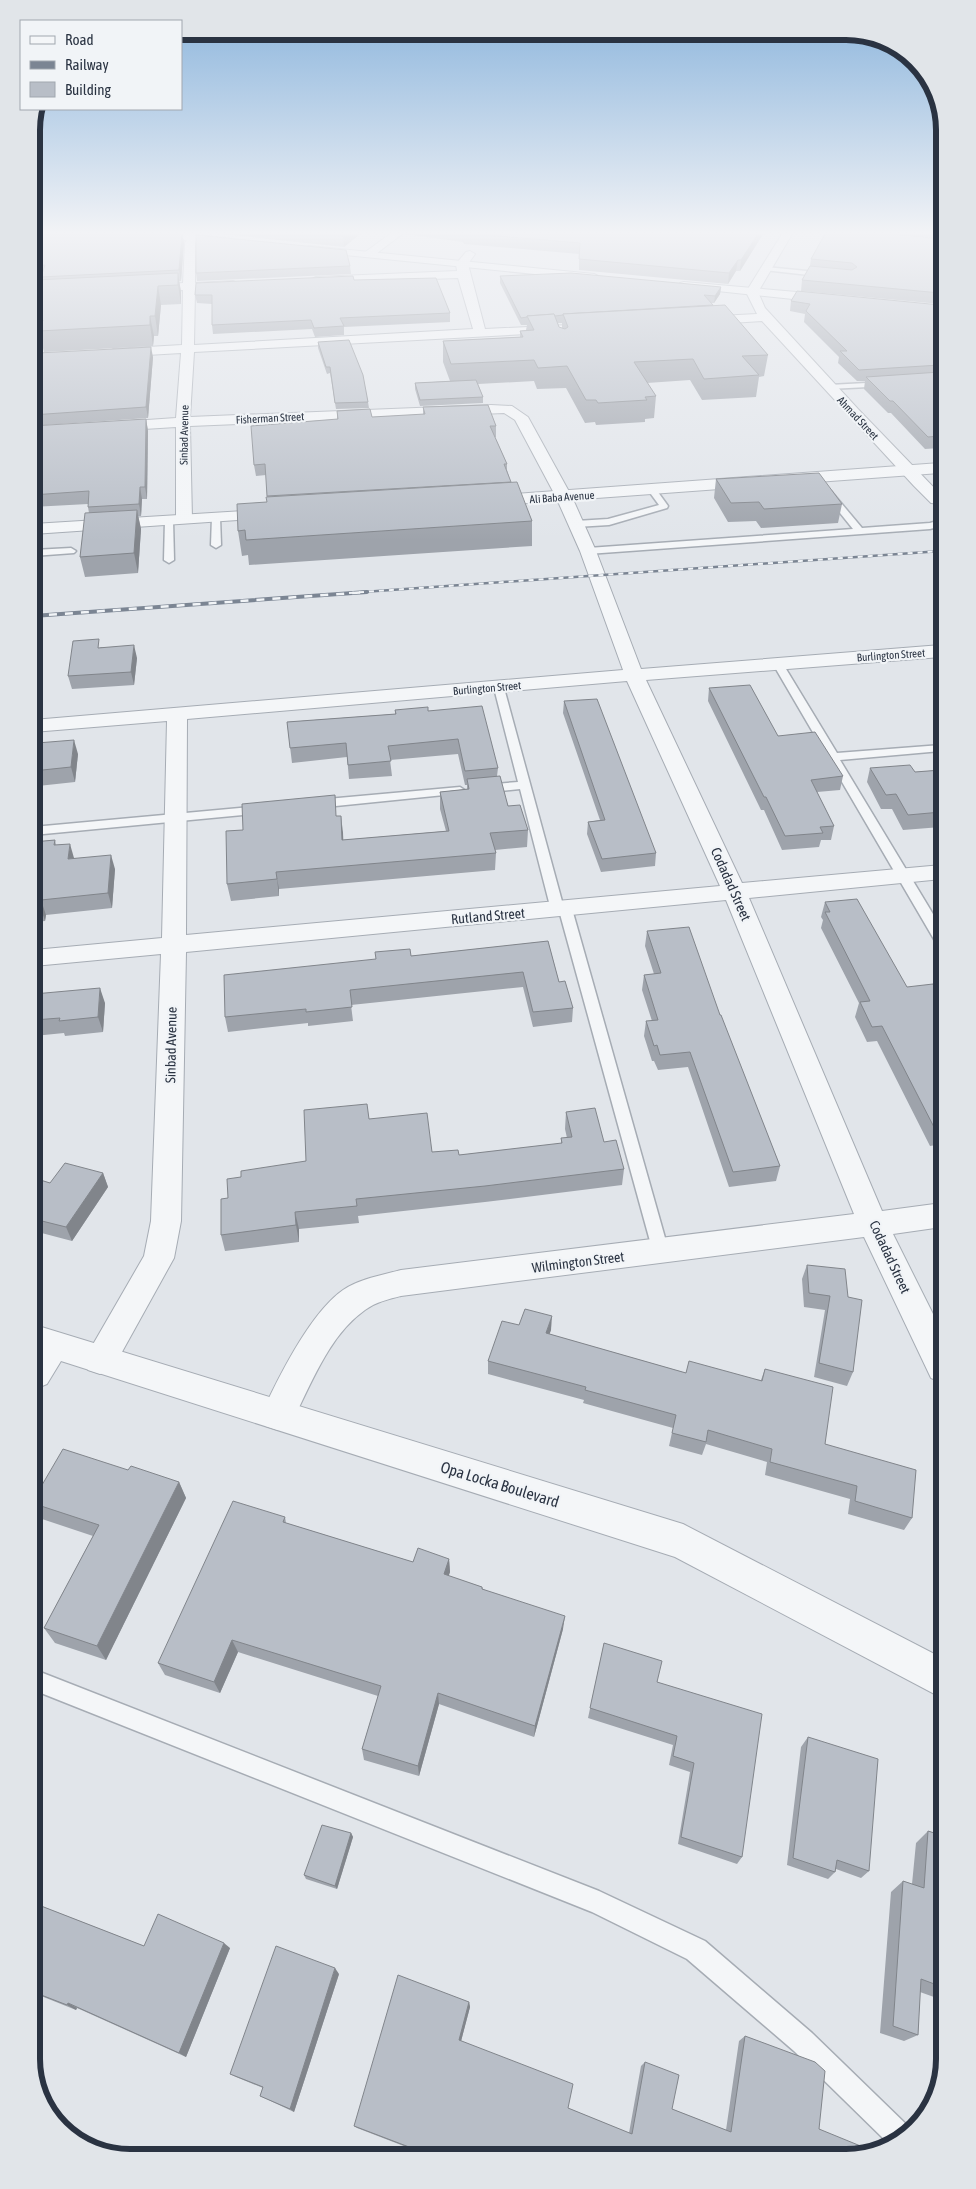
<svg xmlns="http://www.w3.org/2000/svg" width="976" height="2189" font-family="'Asap Condensed',sans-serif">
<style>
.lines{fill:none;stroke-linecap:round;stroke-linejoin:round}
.service-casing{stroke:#a6acb4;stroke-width:3}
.minor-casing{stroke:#a6acb4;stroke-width:2}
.tertiary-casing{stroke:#a6acb4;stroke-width:2}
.service{fill:#f4f6f8;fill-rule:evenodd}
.minor{fill:#f4f6f8;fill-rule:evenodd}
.tertiary{fill:#f4f6f8;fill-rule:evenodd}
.rail-far1-casing{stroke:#7b8593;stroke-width:2.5}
.rail-casing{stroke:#7b8593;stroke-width:4}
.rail-far1{stroke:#f1f4f7;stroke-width:2;stroke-dasharray:5;stroke-linecap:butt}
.rail{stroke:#f1f4f7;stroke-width:2.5;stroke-dasharray:8;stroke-linecap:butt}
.wall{fill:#9ea3ab;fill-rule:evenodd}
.shaded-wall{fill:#81858b}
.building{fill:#b8bec7;stroke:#81858b}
.labels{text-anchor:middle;stroke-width:4.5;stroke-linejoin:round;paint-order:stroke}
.far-street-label{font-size:11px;fill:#2a3342;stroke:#f1f4f7}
.street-label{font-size:14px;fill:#2a3342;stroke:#f1f4f7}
.near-street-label{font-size:16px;fill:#2a3342;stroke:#f1f4f7}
.rim{fill:none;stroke:#2a3342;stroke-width:6}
</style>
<rect width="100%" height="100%" fill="#e1e5ea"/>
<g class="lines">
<defs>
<g id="service">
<polygon points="766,267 827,273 830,275 827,277 764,270"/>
<polygon points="885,382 889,384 888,386 829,389 825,387 829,385"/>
<polygon points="652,487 655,488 668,506 667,508 609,525 576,527 572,524 576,521 608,519 659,505 648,490"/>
<polygon points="828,490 831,491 862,528 930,523 941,520 941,526 930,529 588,554 583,551 588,548 853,529 824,493"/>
<polygon points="216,514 220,517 221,545 216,548 211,545 212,517"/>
<polygon points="169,517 173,520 174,560 169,563 164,560 165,520"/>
<polygon points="71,548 76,551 74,553 33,556 33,550"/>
<polygon points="778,661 783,664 837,753 941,745 941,751 840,760 942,929 942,945 935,941 773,664"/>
<polygon points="499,685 504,688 563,905 570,906 572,909 669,1252 667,1257 661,1259 655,1257 653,1252 560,914 553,913 551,910 520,789 483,793 477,789 483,785 518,782 494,688"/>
<polygon points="460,787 466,791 464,793 316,808 310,804 316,800"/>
<polygon points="261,806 267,810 265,813 33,835 33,827"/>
<polygon points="35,1670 599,1891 705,1941 812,2033 910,2128 889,2144 794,2051 687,1959 592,1912 36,1691"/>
</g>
<g id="minor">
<polygon points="34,234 44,234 37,253 32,256"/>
<path d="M191,234H202L195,243V283L233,281L239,284L233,287L195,290L194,345L473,329L458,278L316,283L310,280L316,277L457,271L456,264L466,252L470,251L475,254L468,264L485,329L569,325L571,328L569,331L565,332L194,352L190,417L491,405L512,406L528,417L572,497L596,551L641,669L941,645V657L646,680L742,883L942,865V879L749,898L882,1211L942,1203V1227L893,1234L943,1334V1383L931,1378L864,1237L401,1296C389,1299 376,1302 365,1310C328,1336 310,1387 290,1426L278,1430L266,1426L261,1415C278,1378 310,1313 343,1290C359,1279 382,1275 401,1270L854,1214L726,900L186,952L181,1221L174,1258L112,1370L100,1374L88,1370L84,1360L144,1256L151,1221L161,954L34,966V950L162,938L167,721L33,732V720L623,670L580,551L556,497L515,420L504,413L190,426L192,519L190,522H178L176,519V427L32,436V428L176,418L181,353L113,357L107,353L113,349L182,345L183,290L143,292L137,289L143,286L183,283L185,243ZM627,681L720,886L186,935L187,719Z"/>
<polygon points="390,234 402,234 372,257 364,257 363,255 364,253"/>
<polygon points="782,234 792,234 758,292 765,308 858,409 941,495 941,504 931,503 914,486 762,321 700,325 694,321 700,317 757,314 746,292"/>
</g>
<g id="tertiary">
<polygon points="148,234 188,234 234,239 239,242 234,245 153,237"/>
<polygon points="309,246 594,274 600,277 594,280 305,251 304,249"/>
<polygon points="684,282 831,295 837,299 831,303 680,287 678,285 680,283"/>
<polygon points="940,463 940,473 486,506 480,504 478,501 480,498 486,496"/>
<polygon points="275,509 281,511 283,514 281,517 33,534 33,524"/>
<polygon points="35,1325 683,1524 944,1659 944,1699 675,1557 61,1361 47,1384 35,1389"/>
</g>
</defs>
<!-- service casing -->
<use href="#service" class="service-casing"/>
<!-- minor casing -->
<use href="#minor" class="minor-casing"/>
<!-- tertiary casing -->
<use href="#tertiary" class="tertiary-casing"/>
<!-- service -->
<use href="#service" class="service"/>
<!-- minor -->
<use href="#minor" class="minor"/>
<!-- tertiary -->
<use href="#tertiary" class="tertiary"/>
<defs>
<polyline id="rail-far1" points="349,593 941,551"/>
<polyline id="rail" points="33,616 367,592"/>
</defs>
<!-- rail-far1 casing -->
<use href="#rail-far1" class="rail-far1-casing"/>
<!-- rail casing -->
<use href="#rail" class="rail-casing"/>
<!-- rail-far1 -->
<use href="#rail-far1" class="rail-far1"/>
<!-- rail -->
<use href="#rail" class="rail"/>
</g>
<!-- wall -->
<g class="wall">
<polygon points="40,234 182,234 184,242 181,281 179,281 181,292 181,304 161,305 158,336 154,336 153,346 44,352 41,340 37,340 32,320 35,310 32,295 42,280 41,277 32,277 32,246 36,243"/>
<polygon points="222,234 360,234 344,247"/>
<polygon points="404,234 763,234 740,271 736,271 728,284 579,270 579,254 464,244 463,242"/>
<polygon points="825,234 940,234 940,304 801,291 802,280 810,266 811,259"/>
<polygon points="350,266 351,274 197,281 196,273"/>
<path d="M500,276L721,287L720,294L714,303H711L768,355L764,376L759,377L756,397L702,400L690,380L647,383L656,396L654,418L645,419V422L596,425L595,422L585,423L566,388L537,389L534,381L478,384L483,397V403L420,406L415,389V383L450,381L443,362V341L520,337V331L526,330L527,325H521L500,283ZM558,323H562V328L559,327Z"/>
<polygon points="354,280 450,313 450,322 344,327 344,335 315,337 312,329 213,334 212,325 212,304 197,303 195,295"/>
<polygon points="791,301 940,305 940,448 925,449 891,413 888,413 864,389 865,381 857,381 838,363 839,357 804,322 805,314 790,311"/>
<polygon points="318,342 368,402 369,408 336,409 330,373 327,374 318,348"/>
<polygon points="153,357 148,418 32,426 32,371"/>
<polygon points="423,407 496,426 496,437 495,437 507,464 507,470 511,483 532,521 532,546 249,565 248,555 242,556 238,531 267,502 267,497 266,475 256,476 254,465 337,419 337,411 372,417 423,415"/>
<polygon points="146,419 148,431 147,499 142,499 141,516 138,516 141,529 138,573 85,577 80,557 89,513 88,507 88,504 32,507 32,478 37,462 32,462 32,426"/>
<polygon points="716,479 842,504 838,523 761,528 756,521 728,522 714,498"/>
<polygon points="101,647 137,658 134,685 72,689 68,676"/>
<polygon points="709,688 778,736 843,776 840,790 817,792 834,826 831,840 821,840 819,847 782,850 764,810 761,810 708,701"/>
<polygon points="564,701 656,853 655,866 601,872 587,834 588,822 600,820 563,713"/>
<polygon points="395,710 428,711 498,768 497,776 508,806 528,830 527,847 495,850 496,853 495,870 279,889 279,896 231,901 227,884 243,830 337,816 343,833 343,840 446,831 440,809 440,792 467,789 467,785 465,785 458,754 390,760 392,776 349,779 347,757 292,763 287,722 395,714"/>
<polygon points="78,754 75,782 38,786 33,771"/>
<polygon points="870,768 915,772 941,770 941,827 903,830 892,809 881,809 867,782"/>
<polygon points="55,840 56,845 74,858 115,869 112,908 46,915 45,921 34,922 33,842"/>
<polygon points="825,902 907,987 942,1000 942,1144 930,1146 877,1041 867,1042 855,1017 859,1003 821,928 823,920 821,917"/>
<polygon points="647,931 720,1015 780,1166 776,1181 729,1187 688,1067 658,1070 654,1061 652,1061 644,1036 646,1021 652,1021 642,990 644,975 654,974 645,946"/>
<polygon points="548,941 559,982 573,1008 572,1022 533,1027 523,987 351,1005 353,1021 308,1026 308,1023 228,1032 225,1017 411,956"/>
<polygon points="34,994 105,1003 103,1032 65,1036 64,1033 34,1036"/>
<polygon points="566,1112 604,1142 624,1169 622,1185 485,1202 358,1216 359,1223 299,1229 299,1242 225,1251 221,1235 228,1198 241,1177 306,1161 369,1119 432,1152 459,1155 561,1144 561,1138 567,1138 565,1129"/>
<polygon points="103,1173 108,1187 72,1241 34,1231 34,1178 50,1183"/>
<polygon points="807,1265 848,1297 853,1372 847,1386 814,1377 825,1310 804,1307 802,1279"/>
<polygon points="519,1325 551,1330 549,1334 686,1373 761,1380 765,1369 825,1444 912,1518 904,1530 848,1514 850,1499 765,1475 767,1462 706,1444 702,1455 669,1446 673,1428 583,1403 584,1400 488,1374 488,1361"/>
<polygon points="128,1470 179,1482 186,1498 106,1660 55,1643 44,1628 93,1536 42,1519 35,1508 35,1497"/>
<polygon points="285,1517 286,1523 413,1562 449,1559 450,1572 448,1576 482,1587 483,1589 563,1629 534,1737 439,1704 419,1776 364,1760 362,1749 378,1696 238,1652 220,1693 165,1675 158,1663"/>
<polygon points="604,1643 657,1682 742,1857 737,1864 678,1844 690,1772 669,1765 673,1745 588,1718"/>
<polygon points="808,1737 869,1871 861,1878 836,1869 835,1872 828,1879 787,1865 801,1747"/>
<polygon points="928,1831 944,1836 945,2001 920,1992 918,2035 904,2041 880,2033 891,1892 903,1881 912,1884 916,1843"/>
<polygon points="351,1833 353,1837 337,1889 306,1879 304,1875"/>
<polygon points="36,1904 144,1946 230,1948 186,2057 77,2008 76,2010 36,1994"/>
<polygon points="339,1974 294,2112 260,2096 263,2088 236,2077 230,2074"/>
<polygon points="469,2002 470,2007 461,2041 568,2108 629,2133 641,2066 645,2062 672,2109 726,2130 739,2041 745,2036 819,2129 863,2153 427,2155 357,2128 354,2126"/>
</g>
<!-- shaded-wall -->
<g class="shaded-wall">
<polygon points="182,234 184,242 181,281 179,270"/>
<polygon points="346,234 360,234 344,247 343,236"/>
<polygon points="758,234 763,234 740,271 741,260"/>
<polygon points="738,260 736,271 728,284 729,273"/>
<polygon points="178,273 181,292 181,304 178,285"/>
<polygon points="158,286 161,305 158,336 155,316"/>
<polygon points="721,287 720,294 714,303 715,296"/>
<polygon points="150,316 154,336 153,346 150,325"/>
<polygon points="151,347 153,357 148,418 146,407"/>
<polygon points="146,419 148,431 147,499 145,487"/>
<polygon points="140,487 142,499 141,516 139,504"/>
<polygon points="137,510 141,529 138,573 134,553"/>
<polygon points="134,645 137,658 134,685 131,672"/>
<polygon points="74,740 78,754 75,782 71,767"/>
<polygon points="341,816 343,833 344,858 342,840"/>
<polygon points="70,844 74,858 68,859"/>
<polygon points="111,855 115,869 112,908 108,893"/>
<polygon points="276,872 279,889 279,896 277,879"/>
<polygon points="41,900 46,915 45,921 40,906"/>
<polygon points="100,988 105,1003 103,1032 98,1017"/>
<polygon points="103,1173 108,1187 72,1241 66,1227"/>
<polygon points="295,1212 299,1229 299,1242 296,1225"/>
<polygon points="552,1316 551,1330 545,1347 546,1333"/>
<polygon points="179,1482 186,1498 106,1660 97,1646"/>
<polygon points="449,1559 450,1572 445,1587 444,1574"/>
<polygon points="565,1616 563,1629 534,1737 535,1726"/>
<polygon points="232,1640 238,1652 220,1693 214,1682"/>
<polygon points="438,1693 439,1704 419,1776 418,1766"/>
<polygon points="351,1833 353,1837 337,1889 335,1886"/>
<polygon points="224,1943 230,1948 186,2057 179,2053"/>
<polygon points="335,1968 339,1974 294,2112 290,2109"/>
<polygon points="469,2002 470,2007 460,2045 459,2040"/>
<polygon points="68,2003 77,2008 76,2010 67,2005"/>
</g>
<!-- building -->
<g class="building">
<polygon points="40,234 182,234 179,270 41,277 45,265 32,266 32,246 36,243"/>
<polygon points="322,234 346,234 343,236"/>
<polygon points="474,234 758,234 741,260 738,260 729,273 579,259 580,243"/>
<polygon points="825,234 893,234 940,239 940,293 802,280 810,266 852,270 857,267 852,263 811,259"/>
<polygon points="196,235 346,250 350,266 196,273"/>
<polygon points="178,273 178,285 158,286 155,316 150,316 150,325 39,331 43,320 32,320 39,297 38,295 32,295 36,280"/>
<polygon points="571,273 721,287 715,296 704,295 713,305 563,314 563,315 555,316 554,314 527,316 527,317 521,318 500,276"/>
<polygon points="353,276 354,280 436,278 450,313 340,318 344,326 314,328 311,320 212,325 212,295 195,295 196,283"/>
<polygon points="797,291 940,305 940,365 859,370 840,351 847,351 806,311 810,304 791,301"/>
<polygon points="725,305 768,355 742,356 759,375 704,379 693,359 634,362 656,396 645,397 647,400 598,403 596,400 586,400 567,366 538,368 534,360 451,364 443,341 523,337 520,331 534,330 527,316 554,314 559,327 565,329 568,327 563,314"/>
<polygon points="349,340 363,375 368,402 335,403 330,367 326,367 318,342"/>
<polygon points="151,347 146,407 32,415 32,371 38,353"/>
<polygon points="940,372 940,436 928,437 893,401 890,401 866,377"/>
<polygon points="476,380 483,397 420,400 415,383"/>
<polygon points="488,405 496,426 490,426 507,464 504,464 511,482 267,496 265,464 254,465 251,426 338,419 337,411 370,409 372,417 425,414 423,407"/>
<polygon points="146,419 145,487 140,487 139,504 88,507 89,491 32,495 32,478 40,450 32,450 32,426"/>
<polygon points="819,473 842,504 764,509 759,502 731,503 716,479"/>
<polygon points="517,482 532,521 246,540 245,530 238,531 237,504 267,502 266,497"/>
<polygon points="137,510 134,553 80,557 85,513"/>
<polygon points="99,639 98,648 134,645 131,672 68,676 73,641"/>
<polygon points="750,685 778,736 815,732 843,776 811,780 834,826 820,827 823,833 785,836 766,797 764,797 709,688"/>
<polygon points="597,699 656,853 602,859 588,822 605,820 564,701"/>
<polygon points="482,706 498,768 465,771 458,739 388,746 391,761 348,765 346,743 290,748 287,722 396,714 395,710 428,707 428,711"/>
<polygon points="74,740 71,767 33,771 37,743"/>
<polygon points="910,765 915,772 941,770 941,812 908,815 896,794 886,795 870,768"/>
<polygon points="500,776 508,806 520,805 528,830 490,833 496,853 276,872 277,879 227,884 226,831 243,830 242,804 335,795 336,816 341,816 342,840 449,831 440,792 469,789 467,779"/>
<polygon points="55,840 54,845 70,844 68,859 111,855 108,893 41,900 40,906 33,907 33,842"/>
<polygon points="857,899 907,987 933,984 942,1000 942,1130 936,1131 882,1026 872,1027 860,1002 870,1001 825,912 830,912 825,902"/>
<polygon points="689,927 720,1015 721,1015 780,1166 733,1172 690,1052 660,1055 657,1045 654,1046 646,1021 658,1020 644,975 661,973 647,931"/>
<polygon points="548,941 559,982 565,981 573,1008 533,1012 523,972 350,990 352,1007 306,1012 306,1009 225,1017 224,975 376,959 375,952 410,949 411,956"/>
<polygon points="100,988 98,1017 59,1021 60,1018 34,1020 34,994"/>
<polygon points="367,1104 369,1119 427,1113 432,1152 458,1150 459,1155 562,1143 561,1138 572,1137 566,1112 595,1108 604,1142 616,1140 624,1169 485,1186 356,1199 357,1206 295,1212 296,1225 221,1235 221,1199 228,1198 227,1179 241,1177 241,1171 306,1161 304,1110"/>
<polygon points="65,1163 103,1173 66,1227 34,1219 34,1178 50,1183"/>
<polygon points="807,1265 845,1269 848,1297 862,1300 853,1372 819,1363 830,1296 809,1293"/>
<polygon points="525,1309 552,1316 546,1333 686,1373 689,1361 762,1381 765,1369 833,1387 825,1444 916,1470 912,1518 855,1501 857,1486 770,1462 772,1449 708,1430 706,1442 672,1433 676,1415 585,1390 586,1387 488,1361 502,1321 519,1325"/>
<polygon points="63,1449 128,1470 131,1466 179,1482 97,1646 44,1628 99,1525 35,1504 35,1497"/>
<polygon points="233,1501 285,1517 283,1522 413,1562 418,1548 449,1559 444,1574 482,1587 482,1589 565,1616 535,1726 438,1693 418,1766 362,1749 381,1686 232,1640 214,1682 158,1663"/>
<polygon points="604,1643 662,1661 657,1682 762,1714 742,1857 681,1837 694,1763 673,1756 677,1736 590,1708"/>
<polygon points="808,1737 878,1759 869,1871 837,1860 835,1872 793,1858"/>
<polygon points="322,1825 351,1833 335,1886 304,1875"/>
<polygon points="928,1831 944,1836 945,1988 921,1979 918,2035 893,2026 903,1881 924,1888"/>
<polygon points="36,1904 144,1946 158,1914 224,1943 179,2053 68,2003 67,2005 36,1993"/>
<polygon points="276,1946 335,1968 290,2109 260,2096 263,2087 230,2074"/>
<polygon points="398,1975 469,2002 459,2040 573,2084 568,2108 632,2134 645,2062 679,2075 672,2109 731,2132 745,2036 815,2062 825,2071 819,2129 863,2147 863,2153 430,2155 354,2126"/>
</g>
<!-- sky -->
<linearGradient id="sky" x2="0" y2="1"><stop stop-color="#8ab4dc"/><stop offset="0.43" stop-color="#f2f3f6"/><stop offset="1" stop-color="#f2f3f6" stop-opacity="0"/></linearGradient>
<rect width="976" height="541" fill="url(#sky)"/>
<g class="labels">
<!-- far-street labels -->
<g class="far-street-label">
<text transform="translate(270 418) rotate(-3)" y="4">Fisherman Street</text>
<text transform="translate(858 418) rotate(47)" y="4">Ahmad Street</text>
<text transform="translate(184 435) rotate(-89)" y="4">Sinbad Avenue</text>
<text transform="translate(562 497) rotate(-4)" y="4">Ali Baba Avenue</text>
<text transform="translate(891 655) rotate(-4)" y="4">Burlington Street</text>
<text transform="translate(487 688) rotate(-5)" y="4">Burlington Street</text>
</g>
<!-- street labels -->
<g class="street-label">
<text transform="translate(731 884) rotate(66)" y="5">Codadad Street</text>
<text transform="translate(488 916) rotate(-5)" y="5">Rutland Street</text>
<text transform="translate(171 1045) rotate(-89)" y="5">Sinbad Avenue</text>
<text transform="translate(890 1257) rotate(65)" y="5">Codadad Street</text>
<text transform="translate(578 1262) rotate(-7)" y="5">Wilmington Street</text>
</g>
<!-- near-street labels -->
<g class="near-street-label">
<text transform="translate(500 1484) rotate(17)" y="6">Opa Locka Boulevard</text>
</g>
</g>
<!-- crop -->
<path d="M0 0H976V2189H0ZM130 40H846A90 90 0 0 1 936 130V2059A90 90 0 0 1 846 2149H130A90 90 0 0 1 40 2059V130A90 90 0 0 1 130 40Z" fill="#e1e5e9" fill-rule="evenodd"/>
<path class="rim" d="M130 40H846A90 90 0 0 1 936 130V2059A90 90 0 0 1 846 2149H130A90 90 0 0 1 40 2059V130A90 90 0 0 1 130 40Z"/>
<!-- legend -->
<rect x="20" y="20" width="162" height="90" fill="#f1f4f7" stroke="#a1a7af"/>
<rect x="30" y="36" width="25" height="8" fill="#f4f6f8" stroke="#a1a7af"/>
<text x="65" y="45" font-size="15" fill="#2a3342">Road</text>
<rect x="30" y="61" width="25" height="8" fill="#7b8593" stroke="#a1a7af"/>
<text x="65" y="70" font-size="15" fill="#2a3342">Railway</text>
<rect x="30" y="82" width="25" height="15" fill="#b8bec7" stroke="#a1a7af"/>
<text x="65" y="95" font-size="15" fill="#2a3342">Building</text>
</svg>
